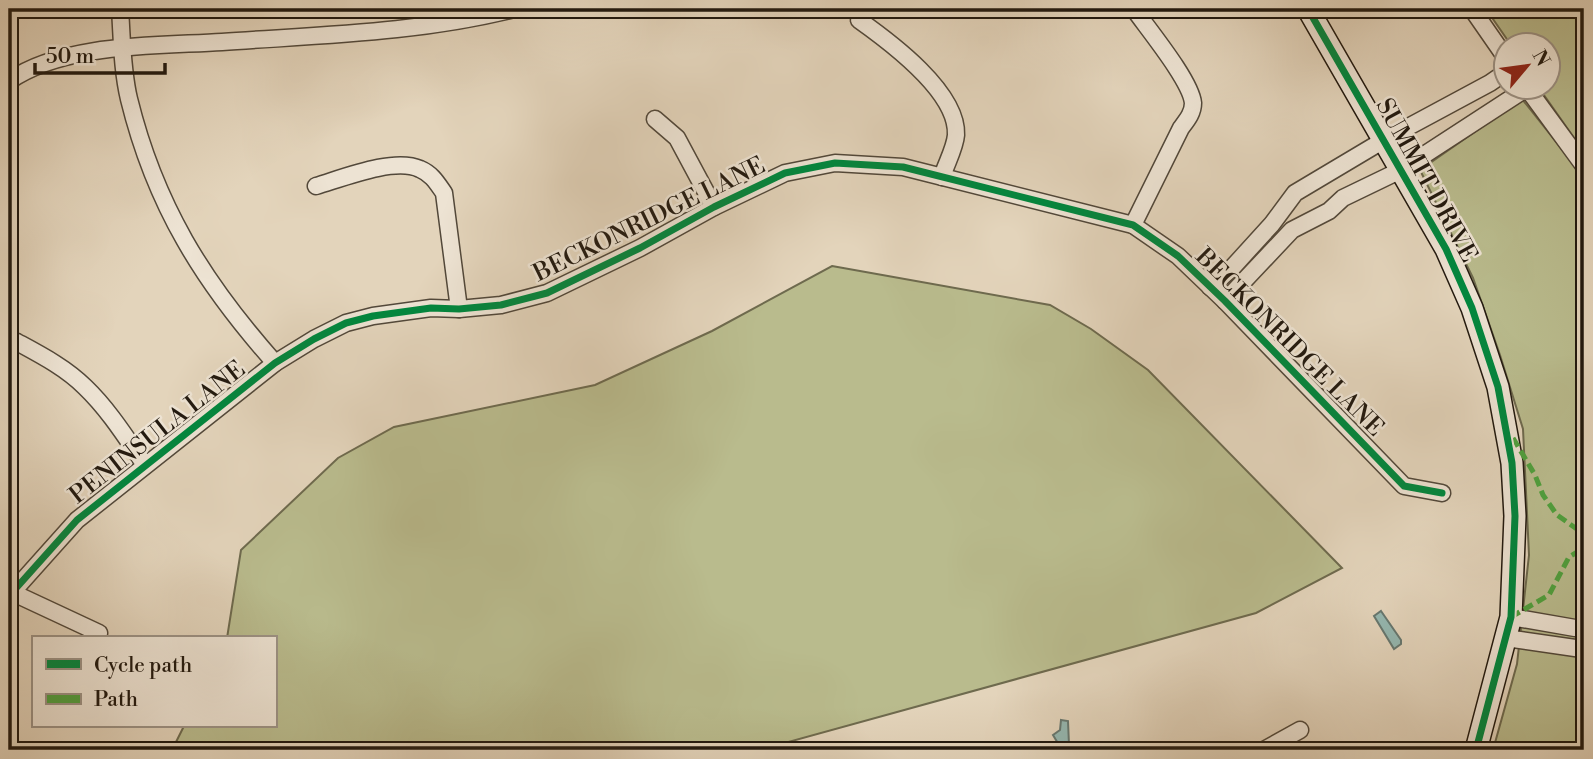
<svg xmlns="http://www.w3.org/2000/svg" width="1593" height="759" font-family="'Libre Bodoni',serif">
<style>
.green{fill:#b9bb8d;stroke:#6e6a4e;stroke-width:2}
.water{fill:#95b8b1;stroke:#677870;stroke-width:2}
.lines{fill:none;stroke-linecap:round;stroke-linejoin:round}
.street-casing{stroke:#52483a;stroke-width:19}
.secondary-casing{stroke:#22190f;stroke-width:24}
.street{stroke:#ede3d3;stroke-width:16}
.secondary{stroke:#ede3d3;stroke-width:21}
.quiet{stroke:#50a13f;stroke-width:5;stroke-dasharray:10 5;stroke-linecap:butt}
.cycleway-casing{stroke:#ede3d3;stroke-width:11}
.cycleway{stroke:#00873e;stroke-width:7}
.labels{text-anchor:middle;stroke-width:5;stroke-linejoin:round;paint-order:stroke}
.street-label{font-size:24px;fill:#22190f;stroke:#ede3d3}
</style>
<rect width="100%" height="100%" fill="#e3d4bb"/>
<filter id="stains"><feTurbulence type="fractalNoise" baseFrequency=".00286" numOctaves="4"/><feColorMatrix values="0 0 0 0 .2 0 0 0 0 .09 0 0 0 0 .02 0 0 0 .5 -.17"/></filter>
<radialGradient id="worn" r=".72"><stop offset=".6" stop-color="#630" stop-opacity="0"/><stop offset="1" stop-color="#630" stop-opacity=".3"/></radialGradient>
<!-- green -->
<g class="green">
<polygon points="1486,9 1584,9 1584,152 1539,88 1548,88 1548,46 1511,45"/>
<polygon points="1522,99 1584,177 1584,750 1493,750 1517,664 1529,555 1523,429 1500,355 1473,278 1420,170"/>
<polygon points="832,266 1050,305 1091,329 1148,370 1342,568 1256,613 759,750 172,750 184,726 275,726 275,638 227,638 241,550 338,458 394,427 595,385 712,331"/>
</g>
<!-- water -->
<g class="water">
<polygon points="1381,611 1401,640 1401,644 1394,649 1374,616"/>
<polygon points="1061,720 1068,721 1069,745 1059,745 1053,735 1060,730"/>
</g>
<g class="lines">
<defs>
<g id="street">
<path d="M120,9C122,38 122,70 129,99C155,205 203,282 275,363"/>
<polyline points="1472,9 1506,58"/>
<path d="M859,20C890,42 958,92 956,135C955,148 946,164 942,177"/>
<path d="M9,81C63,43 157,46 222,42C319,35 419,33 514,9"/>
<polyline points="1527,88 1584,166"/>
<polyline points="655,119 677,138 714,207"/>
<path d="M316,186C343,178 394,157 420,169C432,174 437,183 444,193L459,309"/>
<path d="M1133,225L1181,128C1187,120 1193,113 1193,103C1191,81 1148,29 1134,9"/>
<polyline points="1210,287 1231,269 1272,224 1295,193 1384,140 1490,83 1506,72"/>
<polyline points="1225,301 1292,230 1329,211 1343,198 1401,170 1527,88"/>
<path d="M9,340L17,342C41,355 66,368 85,387C109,410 127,439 145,465"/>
<polyline points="9,591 99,633"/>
<polyline points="9,596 77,520 275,363 314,339 346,323 373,316 431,308 459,309 501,305 547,293 640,248 714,207 785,173 835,163 903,167 1133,225 1178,256 1225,301 1404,486 1442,493"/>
<polyline points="1511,617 1575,628 1584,628"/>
<polyline points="1506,638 1582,649"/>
<polyline points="1264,750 1300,730"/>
</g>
<polyline id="secondary" points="1308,9 1446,249 1472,308 1498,387 1512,463 1515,516 1511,617 1476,750"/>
</defs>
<!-- street casing -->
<use href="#street" class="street-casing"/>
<!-- secondary casing -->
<use href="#secondary" class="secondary-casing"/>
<!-- street -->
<use href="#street" class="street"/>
<!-- secondary -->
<use href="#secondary" class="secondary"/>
<!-- quiet -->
<g class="quiet">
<polyline points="1513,438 1535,475 1543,495 1557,515 1584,534"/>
<polyline points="1511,617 1549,595 1569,557 1584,548"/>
</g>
<defs>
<g id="cycleway">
<polyline points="1308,9 1446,249 1472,308 1498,387 1512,463 1515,516 1511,617 1476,750"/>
<polyline points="9,596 77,520 275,363 314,339 346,323 373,316 431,308 459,309 501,305 547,293 640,248 714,207 785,173 835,163 903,167 1133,225 1178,256 1225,301 1404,486 1442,493"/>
</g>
</defs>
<!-- cycleway casing -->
<use href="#cycleway" class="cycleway-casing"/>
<!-- cycleway -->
<use href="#cycleway" class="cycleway"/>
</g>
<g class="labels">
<!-- street labels -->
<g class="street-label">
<text transform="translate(1427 180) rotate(61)" y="8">SUMMIT DRIVE</text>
<text transform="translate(649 219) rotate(-26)" y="8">BECKONRIDGE LANE</text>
<text transform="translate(1290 342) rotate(45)" y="8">BECKONRIDGE LANE</text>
<text transform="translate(157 432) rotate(-38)" y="8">PENINSULA LANE</text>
</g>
</g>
<!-- margin -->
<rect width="1593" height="759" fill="none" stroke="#e3d4bb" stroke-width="35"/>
<rect x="10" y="10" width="1572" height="738" fill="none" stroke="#22190f" stroke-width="3.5"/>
<rect x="18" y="18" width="1558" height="724" fill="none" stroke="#22190f" stroke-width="2"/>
<!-- legend -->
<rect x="32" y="636" width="245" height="91" fill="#ede3d3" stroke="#9c9285" stroke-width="2"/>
<rect x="46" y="659" width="35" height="10" fill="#00873e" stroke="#9c9285" stroke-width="2"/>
<text x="94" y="672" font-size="21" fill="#22190f">Cycle path</text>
<rect x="46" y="694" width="35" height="10" fill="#50a13f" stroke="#9c9285" stroke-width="2"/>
<text x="94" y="706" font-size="21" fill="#22190f">Path</text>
<!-- north arrow -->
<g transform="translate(1527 66) rotate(61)"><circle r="33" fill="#ede3d3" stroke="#9c9285" stroke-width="2"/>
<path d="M0-5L12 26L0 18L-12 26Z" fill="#8f2418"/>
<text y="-10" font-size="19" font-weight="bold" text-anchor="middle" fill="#22190f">N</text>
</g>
<!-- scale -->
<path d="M35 63v10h130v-10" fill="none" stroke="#22190f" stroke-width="3.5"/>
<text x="46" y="63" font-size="21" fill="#22190f" stroke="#ede3d3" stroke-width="5" paint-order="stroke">50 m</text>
<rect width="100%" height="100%" filter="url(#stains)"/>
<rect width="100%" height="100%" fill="url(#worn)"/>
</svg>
